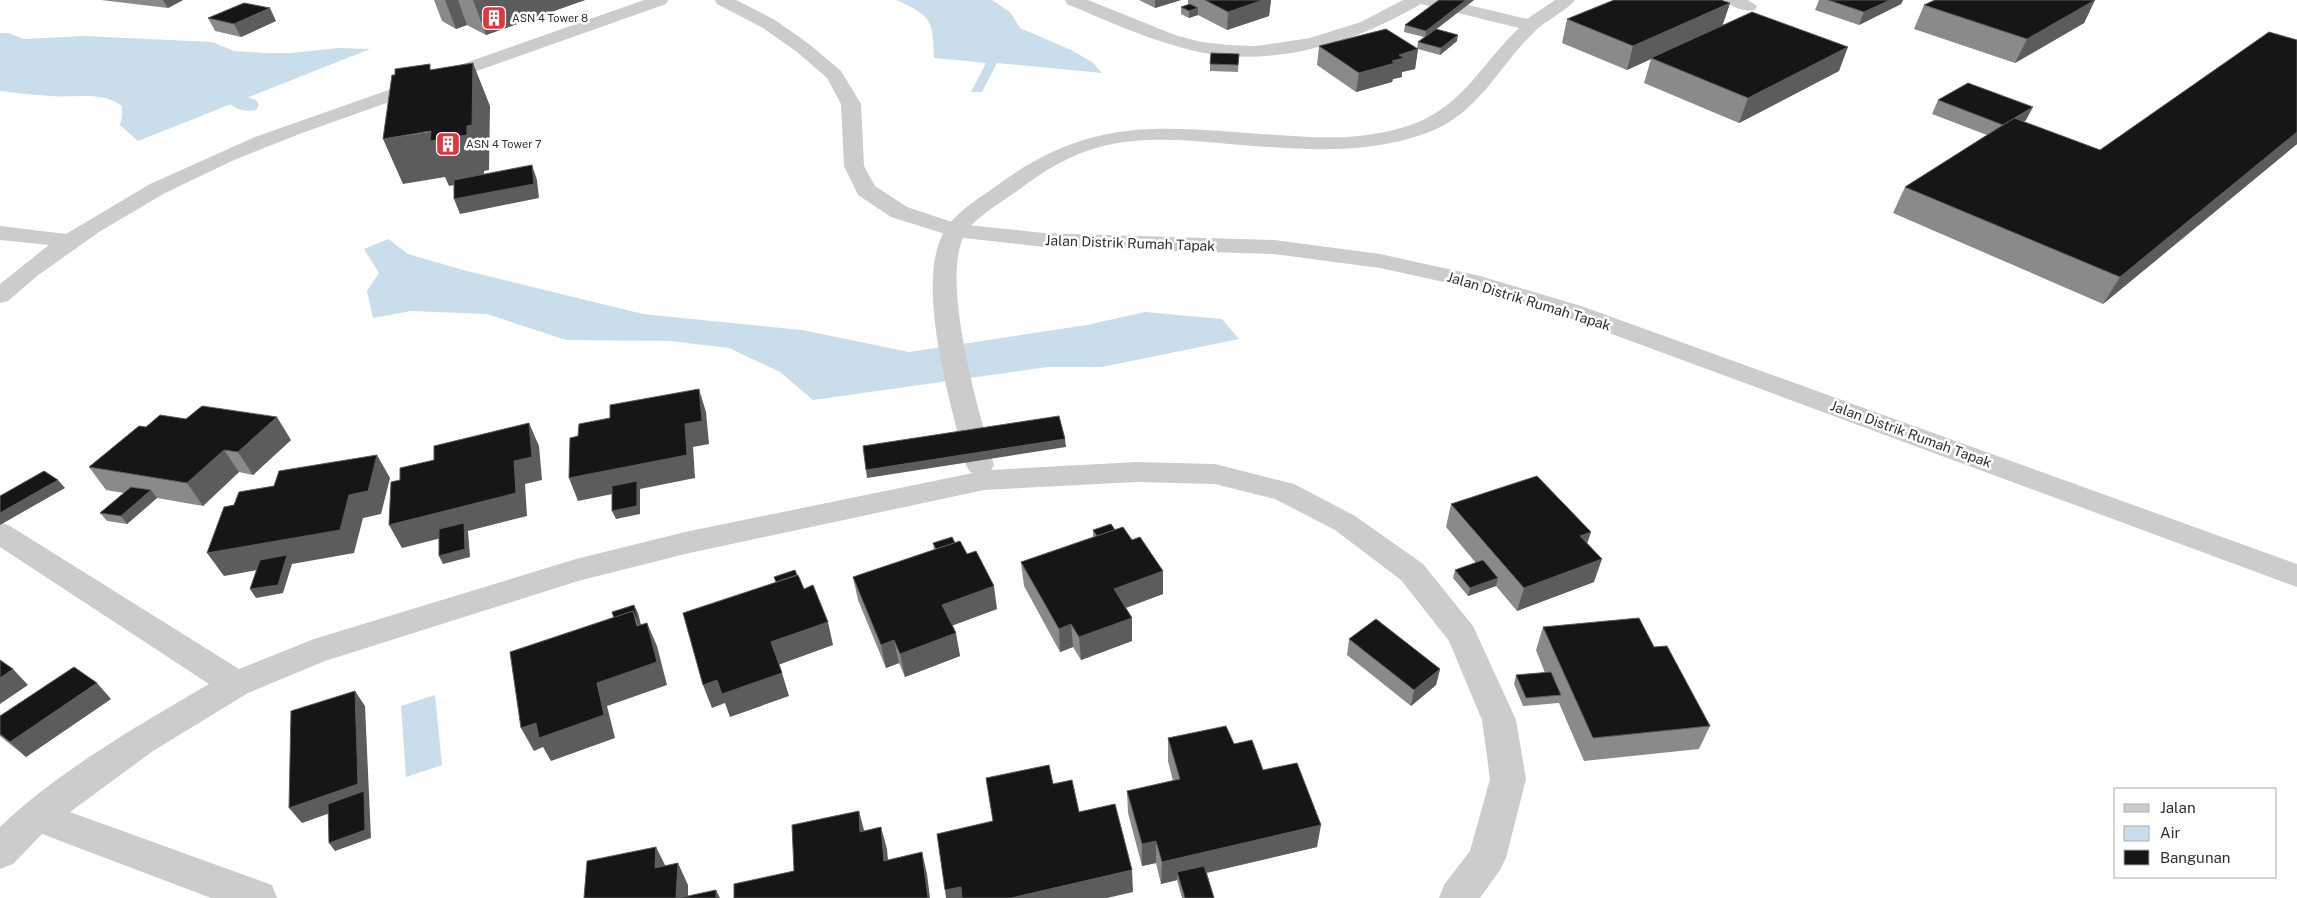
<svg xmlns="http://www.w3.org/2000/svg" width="2297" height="898" font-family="'Public Sans',sans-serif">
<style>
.water{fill:#c9ddeb}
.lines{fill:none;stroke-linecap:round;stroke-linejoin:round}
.canal{fill:#c9ddeb;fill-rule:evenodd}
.minor{fill:#ccc;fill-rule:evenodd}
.tertiary{fill:#ccc;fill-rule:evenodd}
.wall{fill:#8a8a8a}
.shaded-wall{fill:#5c5c5c}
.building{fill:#161616;stroke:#5c5c5c}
.labels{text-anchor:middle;stroke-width:5;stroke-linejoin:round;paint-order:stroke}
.far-poi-label{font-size:11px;fill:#2f2f2f;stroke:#fff;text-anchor:start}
.street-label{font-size:14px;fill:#2f2f2f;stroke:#fff}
</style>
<rect width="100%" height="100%" fill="#fff"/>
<!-- water -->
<g class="water">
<path d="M896,0H992L1010,12L1020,28L1071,50L1092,62L1102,73L997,63L982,92H971L986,63L934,58C933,20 932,16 896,0Z"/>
<path d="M0,33H8L24,39L84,36L212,42L234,51L264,53H290L338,48L370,49L138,141L120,125L122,116V106C102,91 74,98 50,96C33,95 17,93 0,91Z"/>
<polygon points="388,239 408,254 463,270 643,314 802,330 909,352 1087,325 1145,312 1222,319 1239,339 1102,367 1048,367 813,400 780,372 729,348 670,341 566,340 487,314 411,311 373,318 367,291 379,273 364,249"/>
<polygon points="435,695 442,765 406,777 401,706"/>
</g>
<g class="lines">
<!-- canal -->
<path class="canal" d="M239,94L256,100L259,105L256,110C246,112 234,110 228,101L231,96Z"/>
<!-- minor -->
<g class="minor">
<polygon points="644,0 668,0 666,4 302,133 234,160 165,193 99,232 37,276 8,301 0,303 0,284 49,245 0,240 0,226 66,234 150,184 255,137"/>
<path d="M1065,0H1088L1175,35L1201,42L1228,45L1256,46L1310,38L1361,22L1403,0H1447L1527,19L1555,0H1575C1569,9 1545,21 1535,31C1496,69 1479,115 1424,134C1361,156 1294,149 1229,144C1188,140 1144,136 1103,146C1071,154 1043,171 1017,191C1003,201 975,218 966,232C938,277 980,415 994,465L991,470L1136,462L1215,464L1294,484L1355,516L1423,564L1473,626L1516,720L1526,779L1506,858L1500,870L1480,898H1439L1444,885L1470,851L1490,779L1482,720L1449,641L1401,580L1335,530L1275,499L1215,484L1136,482L984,490L685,554L578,581L325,661L248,693L153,751L70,812L272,885L277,898H211L42,834L13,864L0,869V827C58,771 139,725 209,684L0,547V522L10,526L239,669L314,639L576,559L685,532L973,473L970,472L966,465C952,408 913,282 945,230C957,211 981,197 999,184C1101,109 1176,130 1293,136C1333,139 1377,138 1416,123C1464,104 1483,62 1519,28L1421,4C1356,42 1275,68 1199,52C1153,42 1110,22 1067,4Z"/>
<path d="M1725,0H1748L1757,6L1755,10C1746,12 1731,8 1725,0Z"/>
</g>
<!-- tertiary -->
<polygon class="tertiary" points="715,0 736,0 775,20 809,44 841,71 861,104 864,166 875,186 907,207 958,224 1044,233 1274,240 1380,254 1480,276 1581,306 2297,564 2297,587 1563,316 1467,287 1380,268 1274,254 1044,247 955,237 891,217 858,195 844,166 841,104 827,78 797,52 763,28 717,4"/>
</g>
<!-- wall -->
<g class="wall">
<polygon points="101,0 183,0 168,8"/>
<polygon points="434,0 585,0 486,35 467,25 456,29 442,21"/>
<polygon points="1139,0 1181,0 1155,8"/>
<polygon points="1188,0 1271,0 1269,16 1227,30 1198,15 1189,18 1181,14 1181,7 1188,5"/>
<polygon points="1439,0 1474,0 1436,29 1457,41 1440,55 1418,49 1415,69 1402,72 1402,77 1393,79 1392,82 1356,92 1317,65 1319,46 1417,49 1418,42 1424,37 1404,32 1405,25"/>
<polygon points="1819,0 1903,0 1901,4 1859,25 1815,10"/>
<polygon points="2095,0 2084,23 2015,63 1914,29 1924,5"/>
<polygon points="1730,3 1722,26 1839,71 1739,123 1644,83 1651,59 1627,70 1562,43 1567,19"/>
<polygon points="208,18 276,21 241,37 215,31"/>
<polygon points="2297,40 2297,144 2103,304 1893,213 1905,187 1987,135 1932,114 1938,100 2026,120 2024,122 2100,150"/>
<polygon points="1239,54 1238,72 1210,71 1210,64"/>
<polygon points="291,440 253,475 239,472 203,506 157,498 127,524 107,521 100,513 124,493 106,490 89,467"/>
<polygon points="1451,504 1591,532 1587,543 1594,582 1517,611 1496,586 1468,596 1453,578 1455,570 1476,563 1446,527"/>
<polygon points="1093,530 1115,530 1132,540 1163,571 1163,594 1126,608 1132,641 1081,660 1073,647 1060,652 1024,586 1021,562 1093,537"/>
<polygon points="933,543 955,543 997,609 952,625 960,656 905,677 899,663 886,668 858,600 853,577 934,550"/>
<polygon points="1543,627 1654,647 1710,726 1699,749 1584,761 1559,703 1523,706 1514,684 1516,675 1545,673 1536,650"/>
<polygon points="1349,639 1440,669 1436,685 1411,706 1347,655"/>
<polygon points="111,699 26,757 0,736 0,716"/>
<polygon points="1168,738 1234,744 1263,770 1317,847 1207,873 1214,898 1182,898 1177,880 1161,884 1156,863 1142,866 1128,813 1127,791 1173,781 1168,761"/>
</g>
<!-- shaded-wall -->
<g class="shaded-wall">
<polygon points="163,0 183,0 168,8"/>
<polygon points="445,0 458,0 467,25 456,29"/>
<polygon points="473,0 585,0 486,35"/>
<polygon points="1155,0 1181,0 1155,8"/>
<polygon points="1263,0 1271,0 1269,16 1227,30 1228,12"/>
<polygon points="1466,0 1474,0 1425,38 1426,31"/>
<polygon points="1890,0 1903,0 1901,4 1859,25 1864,12"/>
<polygon points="2095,0 2084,23 2015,63 2027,39"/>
<polygon points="1730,3 1722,27 1651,58 1651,59 1627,70 1633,46"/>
<polygon points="270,8 276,21 241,37 234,24"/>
<polygon points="1198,8 1198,15 1189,18 1189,11"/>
<polygon points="1458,35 1457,41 1440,55 1441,48"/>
<polygon points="1848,47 1839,71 1739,123 1748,98"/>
<polygon points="1418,49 1415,69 1402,72 1402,77 1393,79 1392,82 1356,92 1359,73 1392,61 1399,55"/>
<polygon points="473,63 490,106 489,170 484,171 484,180 449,186 445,177 403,184 383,139 467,126"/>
<polygon points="2033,107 2026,120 1997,139 2004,125"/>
<polygon points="2297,132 2297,144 2103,304 2120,277"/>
<polygon points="532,165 537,180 539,198 460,214 454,199"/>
<polygon points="699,389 706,412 709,444 693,447 695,478 640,489 640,514 616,519 612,511 637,489 578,501 569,478 685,424"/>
<polygon points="277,417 291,440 253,475 238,452"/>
<polygon points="529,423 539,446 542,480 525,484 527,516 468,531 470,557 443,564 439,556 465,532 402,548 389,525 514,461"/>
<polygon points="1065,439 1066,447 867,478 866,470"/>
<polygon points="224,450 239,472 203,506 187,483"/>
<polygon points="377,455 390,478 381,514 363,518 354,553 292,564 283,593 256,598 250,589 284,565 224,576 207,553 349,495"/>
<polygon points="58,480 65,488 0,525 0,513"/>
<polygon points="151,490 157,498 127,524 121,516"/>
<polygon points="1591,532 1583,555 1580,536"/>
<polygon points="1602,559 1594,582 1517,611 1524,588"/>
<polygon points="1163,571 1163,594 1114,612 1114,589"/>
<polygon points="1498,578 1496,586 1468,596 1470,588"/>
<polygon points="994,586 997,609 946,628 942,605"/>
<polygon points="634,605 638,613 647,649 638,627 633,611"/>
<polygon points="1132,618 1132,641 1081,660 1079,637"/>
<polygon points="828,622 833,645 778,665 771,642"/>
<polygon points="647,623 657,646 667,685 607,706 615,738 551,761 543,747 534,751 521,728 597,683"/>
<polygon points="1071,624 1073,647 1060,652 1059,629"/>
<polygon points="956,633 960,656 905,677 900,654"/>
<polygon points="894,640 899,663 886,668 881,645"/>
<polygon points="13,669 28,685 0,704 0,678"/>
<polygon points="1440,669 1436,685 1411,706 1414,690"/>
<polygon points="782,673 789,696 730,717 725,703 712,708 703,685 717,680"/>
<polygon points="97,683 111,699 26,757 10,742"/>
<polygon points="355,691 365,706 371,838 335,851 329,843 364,801 302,823 289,808"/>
<polygon points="859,811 865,834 860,832"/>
<polygon points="1321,825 1317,847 1179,879 1177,872 1177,880 1161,884 1162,862"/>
<polygon points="881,827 887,849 890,883 884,861"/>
<polygon points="1156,841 1156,863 1142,866 1142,844"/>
<polygon points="656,847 667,869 655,868"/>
<polygon points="922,852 927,874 930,898 928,898"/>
<polygon points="678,863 688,885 688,898 676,898"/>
<polygon points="1132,870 1133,892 1107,898 1011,898"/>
<polygon points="961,887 963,898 946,898 945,890"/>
<polygon points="716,890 720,898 716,898"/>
</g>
<!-- building -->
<g class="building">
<polygon points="1205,0 1263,0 1228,12"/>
<polygon points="1439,0 1466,0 1426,31 1405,25"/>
<polygon points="1614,0 1721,0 1730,3 1633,46 1567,19"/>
<polygon points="1828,0 1890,0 1864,12"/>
<polygon points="1935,0 2095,0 2027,39 1924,5"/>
<polygon points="244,3 270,8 234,24 208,18"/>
<polygon points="1190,4 1198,8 1189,11 1181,7"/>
<polygon points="1752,12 1848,47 1748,98 1651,58"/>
<polygon points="1386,29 1418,49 1399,55 1404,58 1392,61 1395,63 1359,73 1319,46"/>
<polygon points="1436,29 1458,35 1441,48 1418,42"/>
<polygon points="2269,32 2297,40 2297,132 2120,277 1905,187 2014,118 2100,150"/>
<polygon points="1211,53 1239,54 1238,65 1210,64"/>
<polygon points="473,63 472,125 467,126 467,135 430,141 431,131 383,139 392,75 395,75 395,69 430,64 430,70"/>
<polygon points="1968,83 2033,107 2003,125 1938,100"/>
<polygon points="532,165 534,184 454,199 454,180"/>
<polygon points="699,389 702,421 685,424 687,455 569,478 570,438 578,436 579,424 610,418 610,405"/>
<polygon points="202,406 277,417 238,452 224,450 187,483 89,467 139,426 146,427 160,415 186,419"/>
<polygon points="1059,416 1065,439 866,470 863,446"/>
<polygon points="529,423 532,457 514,461 516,493 389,525 391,482 400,480 400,468 434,460 434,446"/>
<polygon points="377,455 368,491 349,495 340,530 207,553 224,507 234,505 239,492 274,486 279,471"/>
<polygon points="44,471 58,480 0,513 0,496"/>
<polygon points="1537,476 1591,532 1580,536 1602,559 1524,588 1451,504"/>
<polygon points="637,481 637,506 612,511 612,486"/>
<polygon points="131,487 151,490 121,516 100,513"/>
<polygon points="464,523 465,549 439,556 439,529"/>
<polygon points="1111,524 1115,530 1097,536 1093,530"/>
<polygon points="1123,527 1132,540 1140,537 1163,571 1114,589 1132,618 1079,637 1071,624 1059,629 1021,562"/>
<polygon points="952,537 955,543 936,549 933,543"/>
<polygon points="960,541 967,554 976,551 994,586 942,605 956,633 900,654 894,640 881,645 853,577"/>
<polygon points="287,555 278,585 250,589 260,560"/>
<polygon points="1483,560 1498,578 1470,588 1455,570"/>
<polygon points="795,570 797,575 776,582 774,577"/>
<polygon points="798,575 804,589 813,585 828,622 771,642 782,673 722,694 717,680 703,685 683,613"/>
<polygon points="634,605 639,625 633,611 614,618 612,612"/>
<polygon points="633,611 637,626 647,623 657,662 597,683 604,715 539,738 536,723 521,728 510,652"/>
<polygon points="1639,618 1654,647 1667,646 1710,726 1593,738 1543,627"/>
<polygon points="1376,619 1440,669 1414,690 1349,639"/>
<polygon points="0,660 13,669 0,678"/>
<polygon points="74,667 97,683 10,742 0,734 0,716"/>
<polygon points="1551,672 1561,695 1526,698 1516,675"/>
<polygon points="355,691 358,784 289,808 291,711"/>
<polygon points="1226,726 1234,744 1252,740 1263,770 1297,763 1321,825 1162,862 1156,841 1142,844 1127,791 1180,779 1168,738"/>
<polygon points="1049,765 1053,784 1072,780 1079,812 1115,804 1132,870 1011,898 962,898 961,887 945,890 937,834 993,821 986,778"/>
<polygon points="364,791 365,830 329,843 328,804"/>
<polygon points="859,811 860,832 881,827 884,861 922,852 928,898 734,898 734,884 794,871 792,825"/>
<polygon points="656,847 655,868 678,863 676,898 584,898 587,861"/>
<polygon points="1204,866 1214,898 1185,898 1177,872"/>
<polygon points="716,890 716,898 679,898"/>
</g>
<!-- icons -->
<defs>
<symbol id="building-square" viewBox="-11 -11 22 22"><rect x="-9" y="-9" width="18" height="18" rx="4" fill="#e0363c" stroke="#fff"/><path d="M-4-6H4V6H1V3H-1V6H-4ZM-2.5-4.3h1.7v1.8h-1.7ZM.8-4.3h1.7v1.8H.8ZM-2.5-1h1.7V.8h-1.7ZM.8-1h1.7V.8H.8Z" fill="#fff"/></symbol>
</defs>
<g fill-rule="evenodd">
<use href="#building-square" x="480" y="4" width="28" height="28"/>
<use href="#building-square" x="434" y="130" width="28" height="28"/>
</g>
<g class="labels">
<!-- far-poi labels -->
<g class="far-poi-label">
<text x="512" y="22">ASN 4 Tower 8</text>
<text x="466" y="148">ASN 4 Tower 7</text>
</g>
<!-- street labels -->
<g class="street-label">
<text transform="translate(1130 243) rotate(2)" y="5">Jalan Distrik Rumah Tapak</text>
<text transform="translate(1529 301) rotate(17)" y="5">Jalan Distrik Rumah Tapak</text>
<text transform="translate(1911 434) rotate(20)" y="5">Jalan Distrik Rumah Tapak</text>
</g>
</g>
<!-- legend -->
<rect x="2114" y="788" width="162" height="90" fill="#ffffff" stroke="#acacac"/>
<rect x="2124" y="804" width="25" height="8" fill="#cccccc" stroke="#acacac"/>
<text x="2160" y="813" font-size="15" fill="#2f2f2f">Jalan</text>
<rect x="2124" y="826" width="25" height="15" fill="#c9ddeb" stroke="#acacac"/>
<text x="2160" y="838" font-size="15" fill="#2f2f2f">Air</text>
<rect x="2124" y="850" width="25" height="15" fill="#161616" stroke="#acacac"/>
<text x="2160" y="863" font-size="15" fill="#2f2f2f">Bangunan</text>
</svg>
